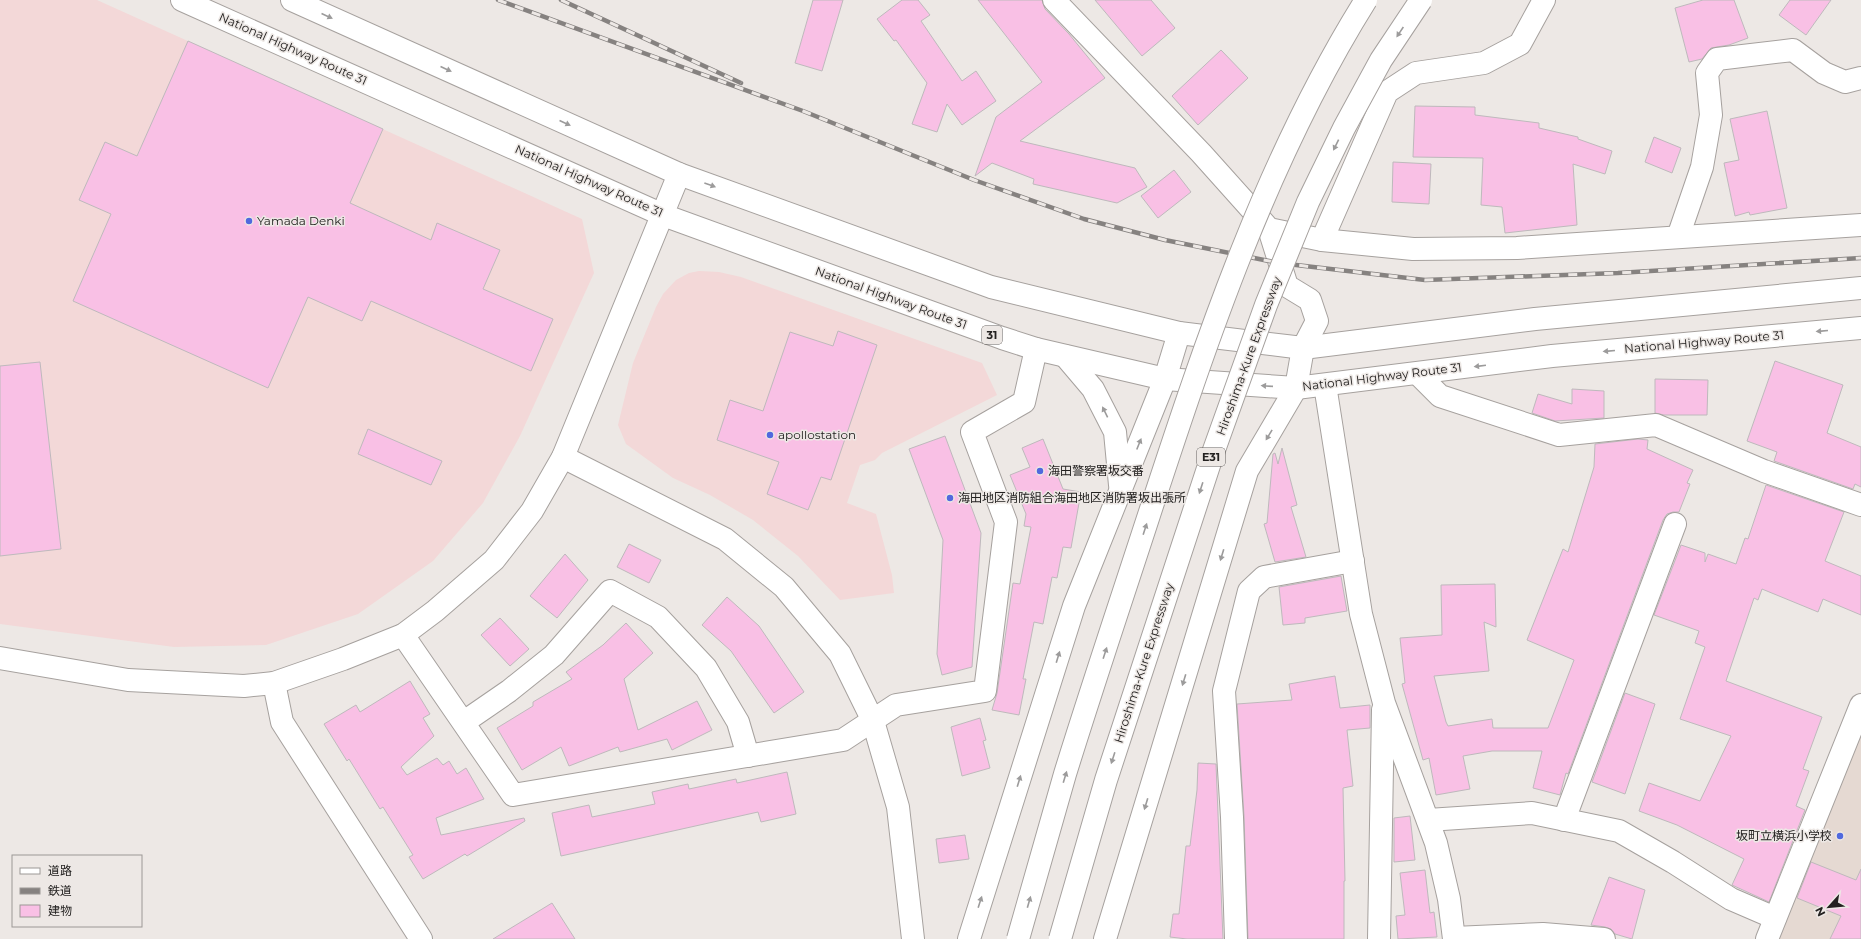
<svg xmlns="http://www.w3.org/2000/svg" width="1861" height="939" font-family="Montserrat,'Noto Sans JP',sans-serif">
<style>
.commercial{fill:#f3d8d8}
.built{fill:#e5d9d2}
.building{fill:#f9c0e5;stroke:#beb9bc}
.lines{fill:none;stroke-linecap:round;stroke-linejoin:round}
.minor-casing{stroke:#a6a19e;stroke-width:24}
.highway-casing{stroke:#a6a19e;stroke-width:24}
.minor{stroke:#fff;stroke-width:22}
.highway{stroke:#fff;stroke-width:22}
.rail-casing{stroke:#868280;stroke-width:4.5}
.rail{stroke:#ede8e5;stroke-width:3;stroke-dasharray:9;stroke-linecap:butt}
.highway-bridge-casing{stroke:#a6a19e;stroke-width:24;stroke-linecap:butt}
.highway-bridge{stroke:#fff;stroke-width:22}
.oneway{fill:#9c9b9b}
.poi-dot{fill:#5069de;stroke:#ede8e5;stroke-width:1.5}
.labels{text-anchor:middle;stroke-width:3;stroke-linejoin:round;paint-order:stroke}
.shield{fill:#ede8e5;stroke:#605d5b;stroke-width:1}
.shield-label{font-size:11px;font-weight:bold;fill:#232120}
.street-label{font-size:12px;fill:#232120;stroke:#ede8e5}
.poi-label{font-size:12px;fill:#232120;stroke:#ede8e5;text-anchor:start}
</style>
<rect width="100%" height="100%" fill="#ede8e5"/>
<!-- commercial -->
<g class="commercial">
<polygon points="0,0 97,0 582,219 594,273 520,436 483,503 433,561 358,614 266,645 174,647 0,624"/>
<polygon points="699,271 719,272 741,277 982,363 997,395 882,453 875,460 860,465 847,503 876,514 892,575 894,593 840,600 798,556 753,520 710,495 673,478 626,444 618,425 633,363 656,307 663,294 676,280 689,273"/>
</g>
<!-- built -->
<polygon class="built" points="1861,734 1861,939 1778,939"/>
<!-- building -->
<g class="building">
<polygon points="813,0 843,0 822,71 795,63"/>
<polygon points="902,0 918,0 930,15 921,21 962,81 976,71 996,101 962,125 947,104 937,132 912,124 927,83 896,40 894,41 877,19"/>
<polygon points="978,0 1042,0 1045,9 1069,34 1105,78 1020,141 1135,168 1147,187 1117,203 1033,184 1034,179 992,163 975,176 996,117 1042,82"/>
<polygon points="1095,0 1151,0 1175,28 1142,56"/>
<polygon points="1703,0 1734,0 1748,38 1729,45 1711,48 1702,59 1689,62 1675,8"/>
<polygon points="1790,0 1831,0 1806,35 1779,15"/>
<polygon points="188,41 383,129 350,203 431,240 437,223 500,250 483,289 553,319 531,371 371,301 362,321 308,297 268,388 73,301 111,214 79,200 105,142 137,156"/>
<polygon points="1221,50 1248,78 1198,125 1172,96"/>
<polygon points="1415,106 1475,107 1475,115 1539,123 1539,128 1578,137 1578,139 1612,151 1605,174 1573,164 1577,225 1505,233 1502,207 1481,205 1483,158 1413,157"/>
<polygon points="1767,111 1787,208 1750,215 1749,212 1735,216 1724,163 1739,160 1730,119"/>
<polygon points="1654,137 1681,148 1672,173 1645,162"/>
<polygon points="1393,162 1431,164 1429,204 1392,202"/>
<polygon points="1174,170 1191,192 1158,218 1141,196"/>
<polygon points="838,331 877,345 831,480 821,477 808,510 767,494 779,462 717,440 730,400 763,411 790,332 833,346"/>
<polygon points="1775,361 1843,385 1827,433 1861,447 1861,487 1855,484 1853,489 1774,461 1777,452 1747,441"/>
<polygon points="40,362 61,549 0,556 0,366"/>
<polygon points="1655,379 1708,380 1707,415 1664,415 1655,413"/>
<polygon points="1572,389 1604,391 1604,418 1555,421 1532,413 1538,394 1572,404"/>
<polygon points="368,429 442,461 431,485 358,454"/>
<polygon points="945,436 981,533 972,667 942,675 937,654 943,540 909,449"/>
<polygon points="1043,439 1063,489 1081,492 1071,548 1063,547 1057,578 1052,577 1043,624 1034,622 1023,679 1026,679 1019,715 992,710 997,693 1013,583 1020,584 1031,527 1024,526 1026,514 1010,475 1030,467 1022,448"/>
<polygon points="1638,439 1648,440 1647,449 1693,470 1687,483 1690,484 1679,512 1673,512 1667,514 1663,520 1568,774 1566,773 1560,795 1533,788 1542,751 1492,751 1463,756 1470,789 1436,795 1429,758 1423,760 1402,684 1405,683 1400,638 1442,635 1441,585 1495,584 1496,627 1484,622 1489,671 1434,676 1446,722 1448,726 1492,719 1493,728 1548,728 1574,660 1527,640 1563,549 1568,552 1594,467 1595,444"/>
<polygon points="1282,448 1297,505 1291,507 1306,557 1275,562 1264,524 1267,523 1273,454 1275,453 1278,464"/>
<polygon points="1766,485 1844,512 1825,561 1861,576 1861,615 1823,599 1818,612 1762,589 1758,600 1754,598 1726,681 1822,717 1803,769 1809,771 1796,806 1805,810 1769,902 1732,885 1744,859 1677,825 1639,811 1649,783 1700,801 1731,736 1680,719 1705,647 1695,643 1699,631 1654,615 1681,545 1705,553 1705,562 1708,554 1736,564 1745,538 1748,539"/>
<polygon points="629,544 661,560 649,583 617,567"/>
<polygon points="565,554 588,580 557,618 530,596"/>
<polygon points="1341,576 1347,611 1305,618 1305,623 1283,625 1279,587"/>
<polygon points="727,597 759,626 804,692 774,713 731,651 702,625"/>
<polygon points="500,618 529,649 510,666 481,635"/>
<polygon points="626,623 653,653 624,679 638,730 697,701 712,730 672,750 667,739 620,752 618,747 569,766 561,747 522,770 497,728 533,706 533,702 572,679 566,672 603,645"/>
<polygon points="1335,676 1340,708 1370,705 1370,728 1347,730 1353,786 1343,788 1345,881 1344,881 1344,939 1248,939 1244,816 1237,704 1292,700 1289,684"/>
<polygon points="410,681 430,714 423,718 434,736 401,767 407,775 437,758 443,765 449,761 457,774 466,768 484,799 436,818 441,835 524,818 525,821 467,856 465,854 423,879 409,857 413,855 383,807 380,809 349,759 347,761 324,724 356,705 360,712"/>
<polygon points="1625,693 1655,704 1625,794 1592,782"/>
<polygon points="980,718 986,740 983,741 990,768 962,776 951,727"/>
<polygon points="1198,763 1216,764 1223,939 1187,939 1170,937 1173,914 1179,914 1186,846 1190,846 1197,790"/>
<polygon points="787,772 796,814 761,822 758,812 561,856 552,813 589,805 592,817 655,804 652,792 688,784 689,789 736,779 737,783"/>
<polygon points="1410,816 1415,860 1394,862 1394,818"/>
<polygon points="965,835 969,859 939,863 936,839"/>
<polygon points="1811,862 1856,880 1861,869 1861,939 1830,939 1841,916 1797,898"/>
<polygon points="1425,870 1430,913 1434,912 1437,937 1398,939 1396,916 1405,915 1400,873"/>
<polygon points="1609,877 1645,890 1632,939 1615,934 1611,929 1605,927 1591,925"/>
<polygon points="552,903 575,939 493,939"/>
</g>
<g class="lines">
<defs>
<g id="minor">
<polyline points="1054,0 1201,153 1269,229 1322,240 1413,249 1517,248 1861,225"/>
<polyline points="1269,229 1287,286 1310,300 1317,321 1303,348"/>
<polyline points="1678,237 1702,167 1711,115 1707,73 1717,59 1793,50 1824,73 1845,82 1861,78"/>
<polyline points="1322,240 1387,92 1416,73 1484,63 1520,44 1544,0"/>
<polyline points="1418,374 1440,396 1559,435 1656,425 1764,471 1861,505"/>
<polyline points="1325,385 1361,614 1384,703 1436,843 1449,899 1454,939"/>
<polyline points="563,457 725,539 784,587 840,654 873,721 898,807 913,939"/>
<polyline points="403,635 513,795 843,740 896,705 985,691 1006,522 972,432 1024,402 1036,349"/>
<polyline points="0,658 128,680 244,686 274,683 343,659 403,635 435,611 494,560 532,511 563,457 679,174"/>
<polyline points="274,683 282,722 421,939"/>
<polyline points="464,722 509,691 554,655 610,591 658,617 706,668 738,722 748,756"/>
<polyline points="1428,820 1532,813 1619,831 1673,862 1731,899 1775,918"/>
<polyline points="1564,820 1675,524"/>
<polyline points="1454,938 1543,934 1604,939"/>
<polyline points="1236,939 1232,817 1224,691 1249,591 1264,577 1353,561"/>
<polyline points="1379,939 1383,710"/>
<polyline points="1767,939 1861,705"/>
</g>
<g id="highway">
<polyline points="182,0 663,215 1002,338 1036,349 1165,379 1296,388 1552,356 1861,328"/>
<polyline points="292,0 679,174 991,287 1179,333 1303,348 1535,319 1861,288"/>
<polyline points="1065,356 1093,389 1115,432 1120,485"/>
<polyline points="969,939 1074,606 1165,379 1179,333"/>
<polyline points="1105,939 1247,471 1296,388 1303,348"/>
</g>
</defs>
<!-- minor casing -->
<use href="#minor" class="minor-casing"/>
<!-- highway casing -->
<use href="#highway" class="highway-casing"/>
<!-- minor -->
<use href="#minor" class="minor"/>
<!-- highway -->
<use href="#highway" class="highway"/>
<defs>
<g id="rail">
<polyline points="498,0 803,111 974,180 1084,219 1165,240 1279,263 1425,280 1618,273 1861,258"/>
<polyline points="561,0 741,83"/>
</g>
</defs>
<!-- rail casing -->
<use href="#rail" class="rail-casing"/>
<!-- rail -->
<use href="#rail" class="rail"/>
<defs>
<g id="highway-bridge">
<path d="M1018,939C1034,884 1049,829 1065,774C1092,687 1121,601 1149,515C1207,338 1267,158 1366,0"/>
<polyline points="1060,939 1106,780 1214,450 1266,305 1308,202 1344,128 1381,60 1421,0"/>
</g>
</defs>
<!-- highway-bridge casing -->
<use href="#highway-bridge" class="highway-bridge-casing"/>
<!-- highway-bridge -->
<use href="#highway-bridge" class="highway-bridge"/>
</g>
<!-- one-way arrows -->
<defs><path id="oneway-solid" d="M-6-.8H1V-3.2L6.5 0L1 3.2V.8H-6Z"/></defs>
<g class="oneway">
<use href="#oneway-solid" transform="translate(327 16) rotate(24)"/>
<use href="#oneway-solid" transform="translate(1400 32) rotate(124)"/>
<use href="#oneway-solid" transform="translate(446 69) rotate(24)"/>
<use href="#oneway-solid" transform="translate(565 123) rotate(24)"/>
<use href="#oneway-solid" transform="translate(1336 145) rotate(116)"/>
<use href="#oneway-solid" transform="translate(710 185) rotate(20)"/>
<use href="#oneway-solid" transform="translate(1822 331) rotate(175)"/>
<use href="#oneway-solid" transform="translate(1609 351) rotate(175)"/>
<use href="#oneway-solid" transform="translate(1480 366) rotate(173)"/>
<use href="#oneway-solid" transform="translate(1267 386) rotate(-176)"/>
<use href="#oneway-solid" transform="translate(1105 412) rotate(-116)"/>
<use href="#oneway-solid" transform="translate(1269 435) rotate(121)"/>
<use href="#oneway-solid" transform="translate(1139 444) rotate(-68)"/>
<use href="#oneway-solid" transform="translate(1201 488) rotate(108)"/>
<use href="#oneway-solid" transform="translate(1145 529) rotate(-72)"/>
<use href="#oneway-solid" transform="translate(1222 555) rotate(107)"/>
<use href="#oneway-solid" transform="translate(1105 653) rotate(-72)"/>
<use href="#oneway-solid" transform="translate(1058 657) rotate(-73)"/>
<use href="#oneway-solid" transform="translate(1184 680) rotate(107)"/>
<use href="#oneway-solid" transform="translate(1113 758) rotate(108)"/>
<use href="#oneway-solid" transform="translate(1065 777) rotate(-73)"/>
<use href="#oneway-solid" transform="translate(1019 781) rotate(-73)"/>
<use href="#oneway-solid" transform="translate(1146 804) rotate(107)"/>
<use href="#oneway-solid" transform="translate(980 902) rotate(-72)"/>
<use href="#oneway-solid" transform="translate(1029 902) rotate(-74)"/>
</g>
<!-- markers -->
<g class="poi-dot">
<circle cx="249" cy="221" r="4"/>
<circle cx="770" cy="435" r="4"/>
<circle cx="1040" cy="471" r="4"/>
<circle cx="950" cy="498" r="4"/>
<circle cx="1840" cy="836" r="4"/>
</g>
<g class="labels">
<!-- shield labels -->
<g class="shield">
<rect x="982" y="326" width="20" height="18" rx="3"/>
<rect x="1197" y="448" width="28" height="18" rx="3"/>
</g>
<g class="shield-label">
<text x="992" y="339">31</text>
<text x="1211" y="461">E31</text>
</g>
<!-- street labels -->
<g class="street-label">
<text transform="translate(293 49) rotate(24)" y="4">National Highway Route 31</text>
<text transform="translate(589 181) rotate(24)" y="4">National Highway Route 31</text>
<text transform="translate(891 298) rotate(20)" y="4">National Highway Route 31</text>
<text transform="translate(1704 342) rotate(-5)" y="4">National Highway Route 31</text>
<text transform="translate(1249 356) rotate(-70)" y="4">Hiroshima-Kure Expressway</text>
<text transform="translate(1382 377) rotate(-7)" y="4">National Highway Route 31</text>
<text transform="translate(1144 663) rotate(-72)" y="4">Hiroshima-Kure Expressway</text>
</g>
<!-- poi labels -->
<g class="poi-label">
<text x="257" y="225">Yamada Denki</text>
<text x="778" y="439">apollostation</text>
<text x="1048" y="475">海田警察署坂交番</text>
<text x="958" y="502">海田地区消防組合海田地区消防署坂出張所</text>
<text x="1832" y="840" text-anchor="end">坂町立横浜小学校</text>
</g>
</g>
<!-- legend -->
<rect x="12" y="855" width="130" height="72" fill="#ede8e5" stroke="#9c9896"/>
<rect x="20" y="868" width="20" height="6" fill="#ffffff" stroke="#9c9896"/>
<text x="48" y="875" font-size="12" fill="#232120">道路</text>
<rect x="20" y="888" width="20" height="6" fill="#868280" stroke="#9c9896"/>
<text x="48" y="895" font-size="12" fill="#232120">鉄道</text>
<rect x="20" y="905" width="20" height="12" fill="#f9c0e5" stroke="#9c9896"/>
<text x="48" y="915" font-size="12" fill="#232120">建物</text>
<!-- north arrow -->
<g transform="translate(1829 907) rotate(243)" stroke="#ede8e5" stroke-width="3" paint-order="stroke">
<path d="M0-3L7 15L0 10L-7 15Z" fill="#232120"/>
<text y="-6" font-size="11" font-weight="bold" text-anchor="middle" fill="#232120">N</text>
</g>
</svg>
